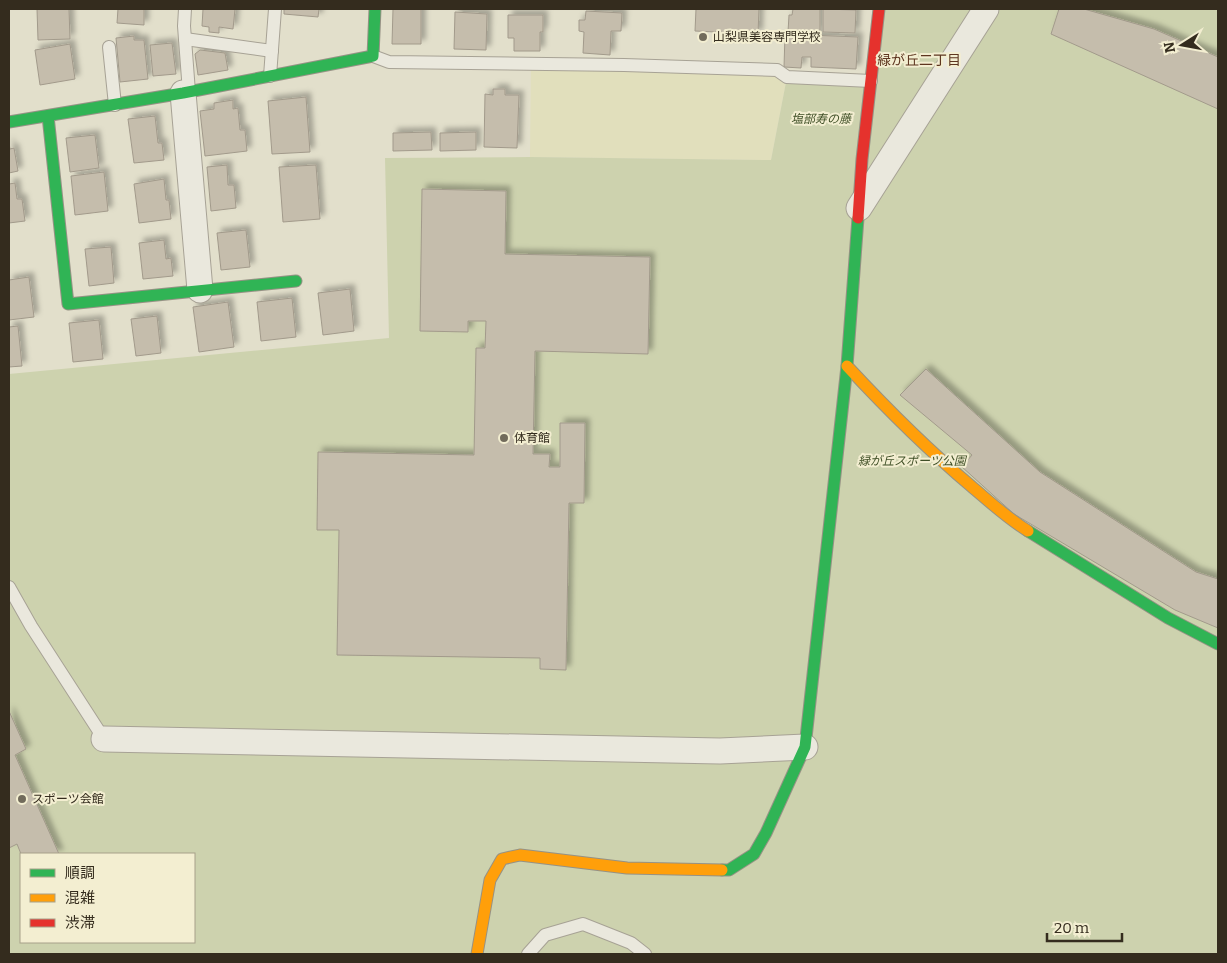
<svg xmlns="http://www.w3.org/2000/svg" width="1227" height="963" font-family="Bitter,'Noto Sans JP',serif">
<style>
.farmland{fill:#e1dfbc}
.green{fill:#cdd2ae;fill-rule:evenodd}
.building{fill:#c5bdac;stroke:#a29a8b;filter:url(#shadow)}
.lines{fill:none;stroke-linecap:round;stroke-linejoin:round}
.lane-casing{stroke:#a7a295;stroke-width:14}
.street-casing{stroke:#a7a295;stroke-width:27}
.fast-casing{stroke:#969285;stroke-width:13}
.slow-casing{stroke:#969285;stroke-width:13}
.jam-casing{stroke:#969285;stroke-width:13}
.lane{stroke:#eae8dd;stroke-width:12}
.street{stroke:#eae8dd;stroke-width:25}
.fast{stroke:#30b455;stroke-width:11}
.slow{stroke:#ff9f0a;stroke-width:11}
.jam{stroke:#e5322d;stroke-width:11}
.poi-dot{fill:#716b5b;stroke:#f3eed1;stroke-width:2}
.labels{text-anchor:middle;stroke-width:4;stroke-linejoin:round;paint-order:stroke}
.poi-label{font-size:12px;fill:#342c1e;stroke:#f3eed1;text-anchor:start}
.park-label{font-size:12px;font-style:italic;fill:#3f4f26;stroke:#f3eed1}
.neighbourhood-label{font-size:14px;fill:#5e3620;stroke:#f3eed1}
</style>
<defs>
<filter id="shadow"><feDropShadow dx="4.5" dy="-4.5" stdDeviation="2.5" flood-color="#0004"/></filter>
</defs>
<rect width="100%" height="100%" fill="#e2dfcb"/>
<!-- farmland -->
<polygon class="farmland" points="531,63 777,70 787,77 771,160 530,157"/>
<!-- green -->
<path class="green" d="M879,9H1218V954H9V374L389,338L385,158L530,157L771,160L787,77L871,81ZM21,854H194V942H21Z"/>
<!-- building -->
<g class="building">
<polygon points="37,9 69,9 70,39 38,40"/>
<polygon points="115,9 144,9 144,25 117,23 118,9"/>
<polygon points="203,9 235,9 233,29 219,27 219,33 209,32 209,27 202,26"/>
<polygon points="284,9 319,9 318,17 284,14"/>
<polygon points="393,9 421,9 421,44 392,44"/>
<polygon points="696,9 759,9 758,34 695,31"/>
<polygon points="793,9 820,9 820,33 788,32 789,15 792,15"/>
<polygon points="823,9 856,10 855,33 823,32"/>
<polygon points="1059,9 1084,9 1154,29 1218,57 1218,109 1051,34"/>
<polygon points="586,11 622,13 621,31 611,31 610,55 583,53 584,32 579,31 579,20 585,20"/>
<polygon points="455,12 487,14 486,50 454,49"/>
<polygon points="508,15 543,15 543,32 540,32 540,51 514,51 514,38 508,38"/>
<polygon points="785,34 858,37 856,69 811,67 811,57 802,57 801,68 784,67"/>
<polygon points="134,36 134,40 144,40 148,79 120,82 116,38"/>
<polygon points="172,43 176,74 153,76 150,45"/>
<polygon points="70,44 75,79 40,85 35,50"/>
<polygon points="200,50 225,53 228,70 198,75 195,54"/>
<polygon points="493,89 505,89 505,95 519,95 517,148 484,147 485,94 493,95"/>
<polygon points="306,97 310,152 272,154 268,101"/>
<polygon points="233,100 233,109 238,108 240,130 245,130 247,151 205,156 200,111 214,109 214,103"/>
<polygon points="155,116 158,143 162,143 164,160 134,163 128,119"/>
<polygon points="431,132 432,150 393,151 393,133"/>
<polygon points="476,132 476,150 440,151 440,133"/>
<polygon points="95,135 99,168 70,172 66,138"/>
<polygon points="9,142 10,149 14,148 18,171 9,173"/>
<polygon points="227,165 228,185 234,185 236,208 211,211 207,167"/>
<polygon points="316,165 320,219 283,222 279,167"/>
<polygon points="104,172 108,211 75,215 71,176"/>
<polygon points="164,179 166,200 169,200 171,219 139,223 134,184"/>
<polygon points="15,183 17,199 22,199 25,221 9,223 9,184"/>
<polygon points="422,189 506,191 505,254 650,257 648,354 535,351 533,454 550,454 549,467 560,467 560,423 585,423 584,503 569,503 566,670 540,669 540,658 337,655 339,530 317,530 318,452 474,455 476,348 485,348 486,321 468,321 468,332 420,331"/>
<polygon points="246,230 250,267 221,270 217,233"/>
<polygon points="164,240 166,259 171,258 173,276 143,279 139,243"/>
<polygon points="111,247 114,283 89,286 85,249"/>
<polygon points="29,277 34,317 9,320 9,280"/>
<polygon points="350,289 354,331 323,335 318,293"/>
<polygon points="292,298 296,337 261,341 257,302"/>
<polygon points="228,302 234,347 199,352 193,307"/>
<polygon points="157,316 161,353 136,356 131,319"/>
<polygon points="99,320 103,359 73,362 69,323"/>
<polygon points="18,326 22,366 9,367 9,327"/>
<polygon points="926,369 1040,472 1196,572 1218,579 1218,628 1175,610 1014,514 962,467 972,455 900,395"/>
<polygon points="9,711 26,749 15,755 59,854 21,854 17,844 9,848"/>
</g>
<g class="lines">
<defs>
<g id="lane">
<polyline points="185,9 184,26 189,92"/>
<polyline points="185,39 272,51"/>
<polyline points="109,47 115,105"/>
<polyline points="373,56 389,62 624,65 777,70 787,77 871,81"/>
<polyline points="270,76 275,9"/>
<polyline points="9,587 31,626 104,739"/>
<polyline points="528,954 545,935 583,924 631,943 645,954"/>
</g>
<g id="street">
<polyline points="183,93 200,290"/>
<polyline points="859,208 986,9"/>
<polyline points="104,739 720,751 805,747"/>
</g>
<g id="fast">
<polyline points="48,116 68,304 296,281"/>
<polyline points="9,122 183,93 373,56 375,9"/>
<polyline points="1028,531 1168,618 1218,644"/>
<polyline points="722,870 729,870 754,854 766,833 805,747 847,366 858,218"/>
</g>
<g id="slow">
<path d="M847,366C886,408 927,449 971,486C990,502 1007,518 1028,531"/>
<polyline points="477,954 490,880 502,859 520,855 627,868 722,870"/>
</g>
<polyline id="jam" points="858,218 862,159 879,9"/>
</defs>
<!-- lane casing -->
<use href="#lane" class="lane-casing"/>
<!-- street casing -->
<use href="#street" class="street-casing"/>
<!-- fast casing -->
<use href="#fast" class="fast-casing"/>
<!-- slow casing -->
<use href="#slow" class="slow-casing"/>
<!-- jam casing -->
<use href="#jam" class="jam-casing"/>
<!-- lane -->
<use href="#lane" class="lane"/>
<!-- street -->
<use href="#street" class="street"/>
<!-- fast -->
<use href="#fast" class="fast"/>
<!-- slow -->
<use href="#slow" class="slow"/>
<!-- jam -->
<use href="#jam" class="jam"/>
</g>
<!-- markers -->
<g class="poi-dot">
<circle cx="703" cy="37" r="5"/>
<circle cx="504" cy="438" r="5"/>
<circle cx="22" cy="799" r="5"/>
</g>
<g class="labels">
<!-- poi labels -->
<g class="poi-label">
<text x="713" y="41">山梨県美容専門学校</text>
<text x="514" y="442">体育館</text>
<text x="32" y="803">スポーツ会館</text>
</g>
<!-- park labels -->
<g class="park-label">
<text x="821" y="123">塩部寿の藤</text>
<text x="912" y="465">緑が丘スポーツ公園</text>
</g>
<!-- neighbourhood labels -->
<g class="neighbourhood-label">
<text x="919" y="65">緑が丘二丁目</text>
</g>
</g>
<!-- border -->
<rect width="1227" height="963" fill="none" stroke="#342c1e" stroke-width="20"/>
<!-- legend -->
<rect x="20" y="853" width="175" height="90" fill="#f3eed1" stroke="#a7a089"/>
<rect x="30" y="869" width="25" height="8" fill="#30b455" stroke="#a7a089"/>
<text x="65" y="878" font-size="15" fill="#342c1e">順調</text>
<rect x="30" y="894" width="25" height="8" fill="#ff9f0a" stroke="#a7a089"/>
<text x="65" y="903" font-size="15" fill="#342c1e">混雑</text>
<rect x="30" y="919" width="25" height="8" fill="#e5322d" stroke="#a7a089"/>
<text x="65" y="928" font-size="15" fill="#342c1e">渋滞</text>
<!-- north arrow -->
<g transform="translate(1182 45) rotate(259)" stroke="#f3eed1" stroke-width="4" paint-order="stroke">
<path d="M0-4L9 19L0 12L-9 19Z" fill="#342c1e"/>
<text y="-8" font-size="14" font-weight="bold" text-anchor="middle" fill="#342c1e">N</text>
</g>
<!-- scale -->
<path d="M1047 933v8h75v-8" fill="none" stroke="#342c1e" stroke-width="2.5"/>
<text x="1054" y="933" font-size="15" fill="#342c1e" stroke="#f3eed1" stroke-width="4" paint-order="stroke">20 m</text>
</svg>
